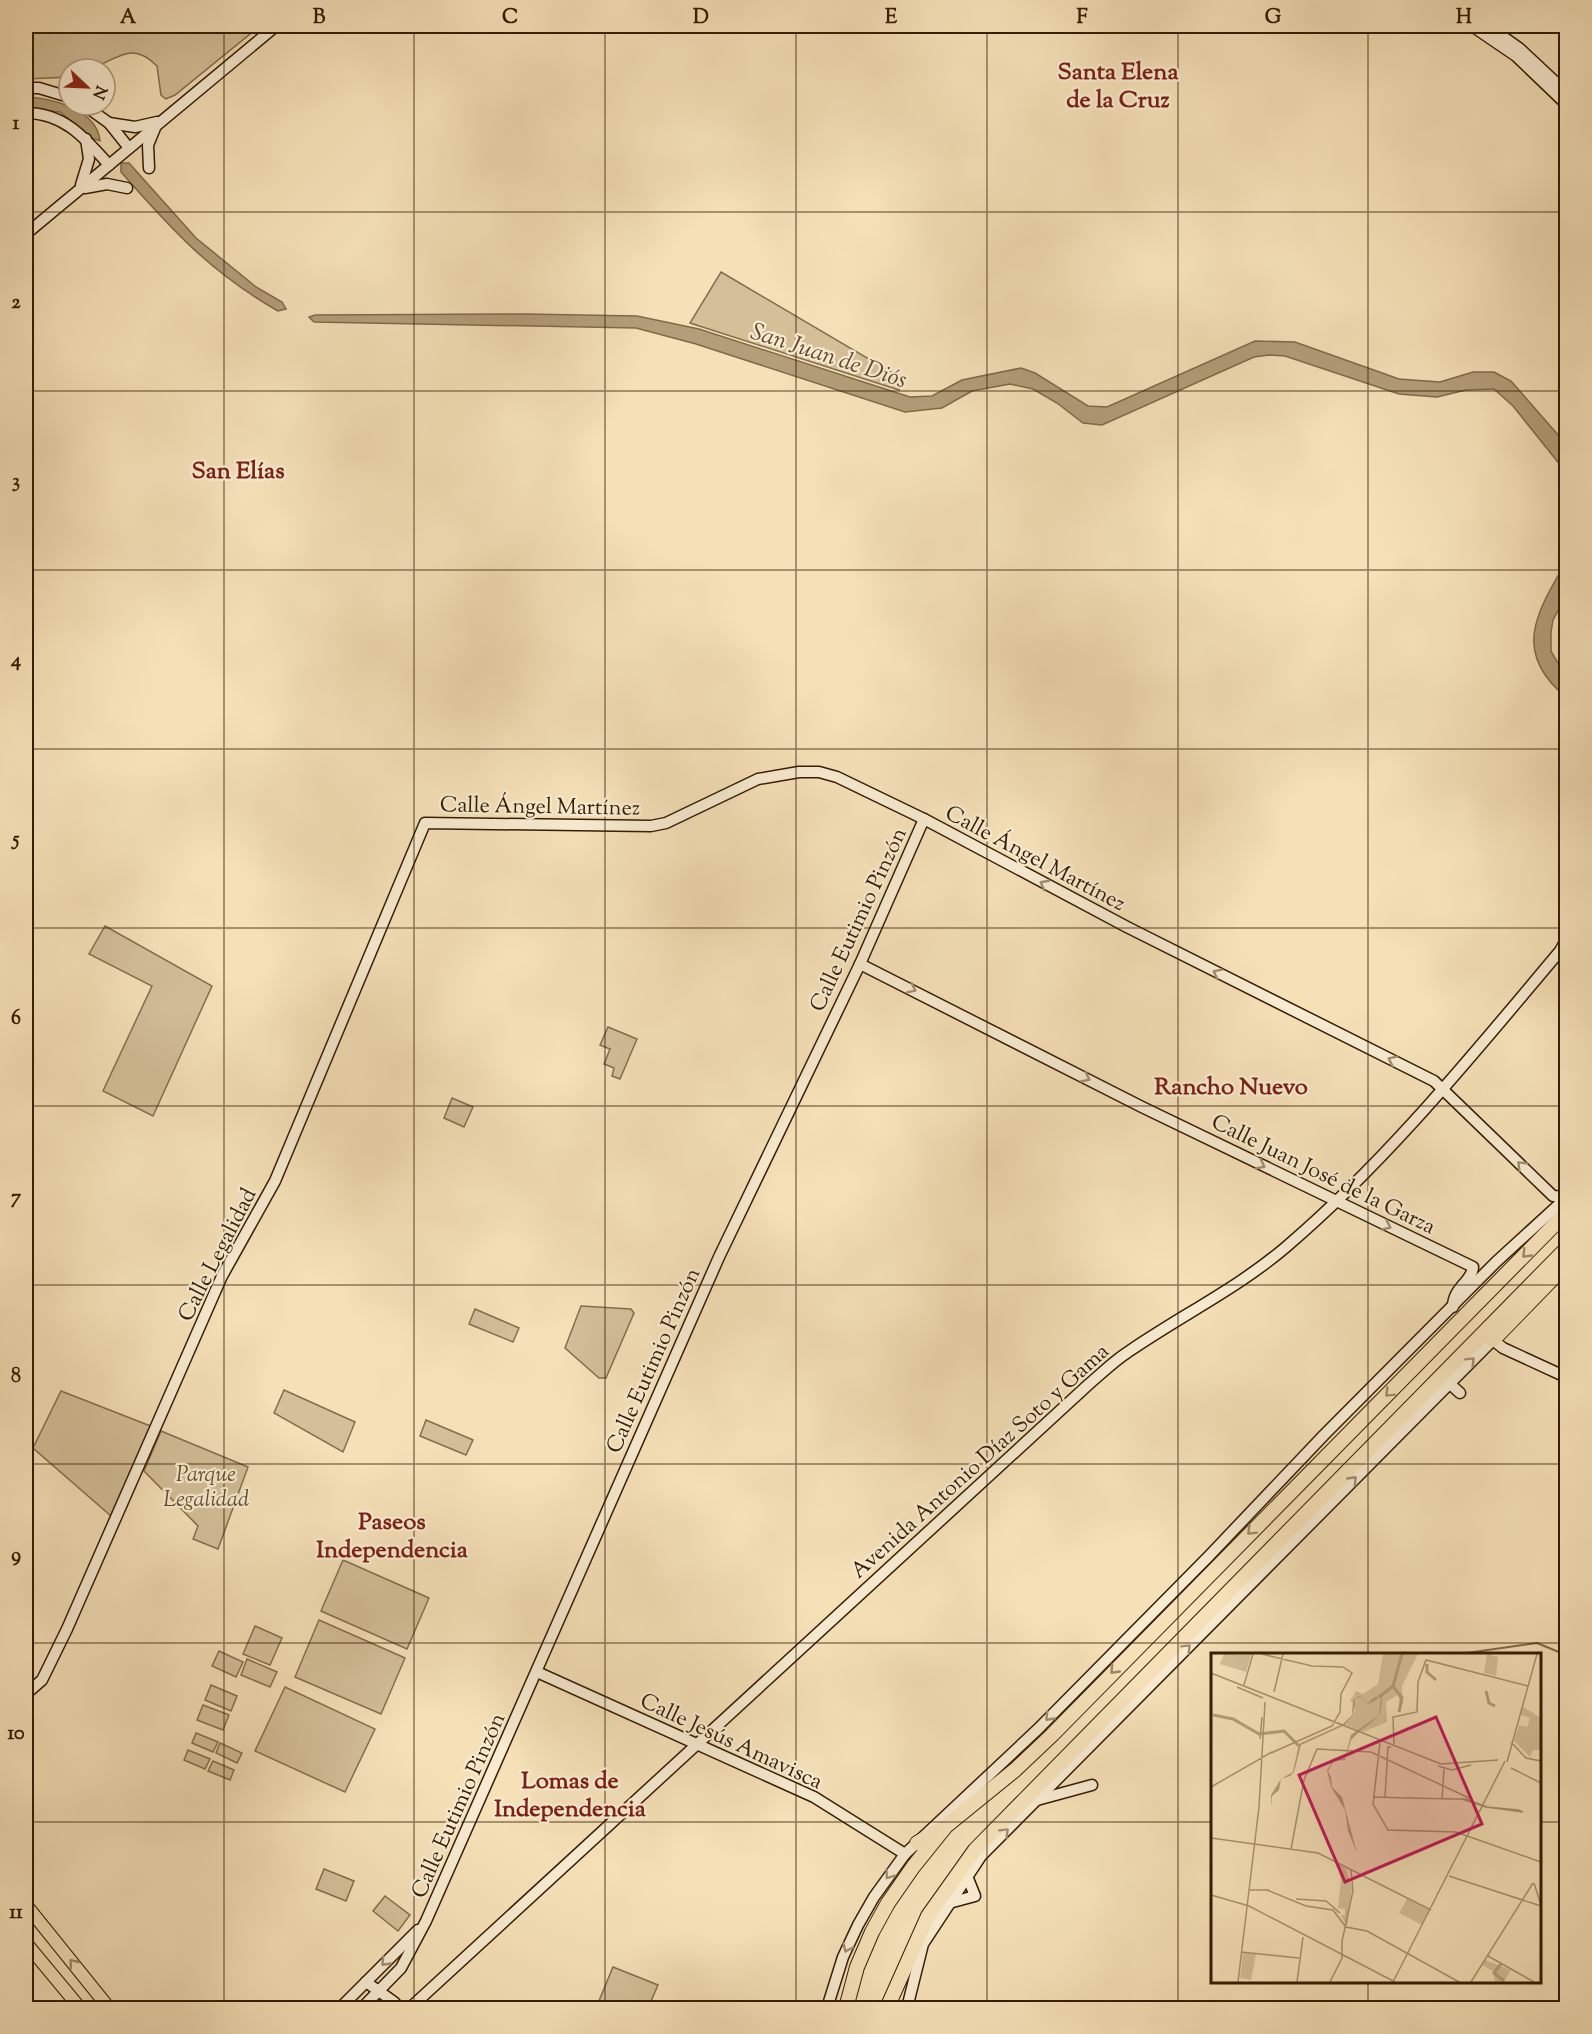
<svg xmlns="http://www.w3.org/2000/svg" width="1592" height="2034" font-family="'Sorts Mill Goudy',serif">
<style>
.green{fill:#d4bf99;stroke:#846e4c;stroke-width:1.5}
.water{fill:#b39e79;stroke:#806a49;stroke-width:1.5}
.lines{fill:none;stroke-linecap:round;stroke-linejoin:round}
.stream{stroke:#806a49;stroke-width:2}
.secondary-casing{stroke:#341d00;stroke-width:13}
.primary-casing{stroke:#341d00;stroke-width:14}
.highway-casing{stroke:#341d00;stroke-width:16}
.secondary{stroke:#f8ebd1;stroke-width:10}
.primary{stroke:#f5e0b8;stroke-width:12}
.highway{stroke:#f5e0b8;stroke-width:14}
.oneway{stroke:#a08e73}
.oneway2{stroke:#9e8865}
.grid{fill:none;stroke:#341d00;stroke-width:1.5;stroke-opacity:0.55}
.labels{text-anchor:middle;stroke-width:4.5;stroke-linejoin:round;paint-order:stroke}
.street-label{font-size:22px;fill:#341d00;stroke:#f8ebd1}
.park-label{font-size:22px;font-style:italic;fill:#644e2e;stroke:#f8ebd1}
.neighbourhood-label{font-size:24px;font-weight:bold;fill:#7a1f14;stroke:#f8ebd1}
.water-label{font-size:24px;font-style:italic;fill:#604a2a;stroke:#f8ebd1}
.inset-river{fill:none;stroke:#b39e79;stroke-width:3}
.inset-road{fill:none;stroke:#a8926e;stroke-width:1.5}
.view{fill:#c2185b;fill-opacity:0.15;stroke:#c2185b;stroke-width:3}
.inset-edge{fill:none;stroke:#341d00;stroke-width:3}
.neatline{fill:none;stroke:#341d00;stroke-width:2}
.grid-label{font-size:20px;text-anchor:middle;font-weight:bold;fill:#341d00}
</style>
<rect width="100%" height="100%" fill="#f5e0b8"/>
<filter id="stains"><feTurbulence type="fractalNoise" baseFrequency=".00333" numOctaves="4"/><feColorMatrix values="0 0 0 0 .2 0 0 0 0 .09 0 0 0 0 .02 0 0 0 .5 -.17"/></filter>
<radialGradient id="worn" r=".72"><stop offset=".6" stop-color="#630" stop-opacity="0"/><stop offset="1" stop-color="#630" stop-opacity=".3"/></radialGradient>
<!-- green -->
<g class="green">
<path d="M26,26H260L175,95L166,99L161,95L157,66C132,41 119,58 93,68C86,70 76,69 69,69V77L26,79Z"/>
<polygon points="721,272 903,379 899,390 690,323"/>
<polygon points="105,926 212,986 153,1116 103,1091 152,986 89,954"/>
<polygon points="608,1027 637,1039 620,1079 612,1076 614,1068 604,1064 610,1049 600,1045"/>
<polygon points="452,1098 473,1107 464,1127 444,1118"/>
<polygon points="581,1306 631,1309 634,1313 606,1378 599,1378 565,1348"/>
<polygon points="475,1309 519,1328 513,1342 469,1324"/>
<polygon points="284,1390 355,1422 343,1452 274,1413"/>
<polygon points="61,1391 153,1427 111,1516 33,1448"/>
<polygon points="426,1420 473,1440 466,1455 420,1436"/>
<polygon points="161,1431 248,1467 218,1549 193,1539 198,1526 144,1471"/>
<polygon points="343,1560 429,1598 407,1649 321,1611"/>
<polygon points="319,1620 405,1658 381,1714 295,1677"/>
<polygon points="255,1626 282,1638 270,1665 243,1654"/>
<polygon points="219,1651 243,1662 236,1677 212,1666"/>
<polygon points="247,1659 277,1672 270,1687 241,1675"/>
<polygon points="211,1685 237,1696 231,1711 205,1700"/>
<polygon points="285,1687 375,1729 345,1792 255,1751"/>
<polygon points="203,1705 229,1715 223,1730 197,1720"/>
<polygon points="196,1733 218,1742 213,1752 192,1743"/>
<polygon points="220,1743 242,1753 237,1763 216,1753"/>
<polygon points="188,1750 210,1759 205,1769 184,1760"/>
<polygon points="213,1761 234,1770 230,1780 208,1771"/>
<polygon points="324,1869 354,1881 346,1901 316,1889"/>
<polygon points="385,1896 410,1915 398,1931 373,1911"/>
<polygon points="613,1967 658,1985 648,2008 596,2008"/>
</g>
<!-- water -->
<g class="water">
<path d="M26,97C51,98 97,109 100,141L92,138L60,112L26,109Z"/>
<path d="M121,163H129L196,238L256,287L282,302L286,309L278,311C210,272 172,230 121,172Z"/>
<polygon points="526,314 637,316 699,329 910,397 932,396 962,380 1021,368 1035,373 1088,406 1107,407 1255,341 1295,342 1399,379 1440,382 1473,372 1494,372 1511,381 1566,444 1566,477 1561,466 1513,406 1494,389 1466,390 1437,397 1399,394 1285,356 1269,355 1254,357 1102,425 1083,423 1057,403 1033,389 1010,384 972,391 942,408 905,412 696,344 636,328 314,322 309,317 315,315"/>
<path d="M1566,562V596L1553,620L1551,632V651L1566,677V697C1511,652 1537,612 1566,562Z"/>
</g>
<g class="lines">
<!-- stream -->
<polyline class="stream" points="1467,1653 1537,1643 1566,1655"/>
<defs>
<g id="secondary">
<polyline points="1472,26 1516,56 1566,104"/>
<polyline points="1488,26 1519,48 1566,92"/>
<polyline points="26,88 39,88 69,97"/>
<polyline points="84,105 109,123 129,148"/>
<path d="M26,113C64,113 85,138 109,165"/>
<polyline points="109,123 135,127 157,122"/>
<polyline points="149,168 148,145 155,128"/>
<polyline points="81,185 89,159 86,139"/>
<polyline points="85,188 107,184 127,188"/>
<polyline points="26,234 276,26"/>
<path d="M860,964L1142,1107L1469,1265L1473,1267C1472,1282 1453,1287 1453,1307"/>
<polyline points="1449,1383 1460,1393"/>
<polyline points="537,1672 814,1797 905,1854"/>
<polyline points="26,1694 42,1680 67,1629 222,1276 275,1181 425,823 651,826 666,823 758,779 799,772 819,772 837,777 924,819 1127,927 1434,1081 1553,1196 1566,1197"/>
<polyline points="1037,1800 1092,1785"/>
<polyline points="949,1903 975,1896 967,1876"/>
<polyline points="366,1982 394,2002 399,2008"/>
<polyline points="340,2008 418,1930"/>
<polyline points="362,2008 401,1968 426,1921 719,1257 860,964 924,819"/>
<path d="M410,2008L1089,1384C1102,1373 1114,1361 1128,1352C1180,1316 1238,1288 1286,1247C1388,1160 1474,1053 1560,951L1566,940"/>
<polyline points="827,2008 843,1957 858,1925 874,1897 905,1854 1038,1729 1209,1556 1324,1435 1496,1262 1566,1198"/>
<polyline points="907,2008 923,1944 981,1856 1493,1340 1503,1348 1566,1377"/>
</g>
<g id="primary">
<polyline points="26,1905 109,2008"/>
<polyline points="26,1943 80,2008"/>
</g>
<g id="highway">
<polyline points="1493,1340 1566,1265"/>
<polyline points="917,1843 937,1831"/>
<polyline points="846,2008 857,1967 872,1932 888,1903 913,1867 946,1826 1015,1770 1052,1735 1566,1213"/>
<polyline points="887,2008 928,1916 975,1850 1566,1249"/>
</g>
</defs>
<!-- secondary casing -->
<use href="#secondary" class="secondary-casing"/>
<!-- primary casing -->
<use href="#primary" class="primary-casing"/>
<!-- highway casing -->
<use href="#highway" class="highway-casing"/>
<!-- secondary -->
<use href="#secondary" class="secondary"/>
<!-- primary -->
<use href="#primary" class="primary"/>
<!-- highway -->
<use href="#highway" class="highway"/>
</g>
<!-- one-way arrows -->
<defs><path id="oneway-chevron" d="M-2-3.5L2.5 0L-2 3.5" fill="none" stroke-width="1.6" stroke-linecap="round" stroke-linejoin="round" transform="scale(1.5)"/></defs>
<g class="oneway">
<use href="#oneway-chevron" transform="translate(1044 884) rotate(-152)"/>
<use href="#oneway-chevron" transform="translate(1217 973) rotate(-153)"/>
<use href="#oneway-chevron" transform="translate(912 989) rotate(26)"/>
<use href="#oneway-chevron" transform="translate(1392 1060) rotate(-154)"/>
<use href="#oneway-chevron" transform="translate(1086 1078) rotate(27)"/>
<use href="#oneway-chevron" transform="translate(1261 1165) rotate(27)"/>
<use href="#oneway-chevron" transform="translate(1521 1165) rotate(-136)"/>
<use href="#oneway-chevron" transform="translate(1387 1226) rotate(25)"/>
<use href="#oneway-chevron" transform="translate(1471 1361) rotate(-45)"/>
<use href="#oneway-chevron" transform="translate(1353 1480) rotate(-46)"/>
<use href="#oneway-chevron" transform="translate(1187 1648) rotate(-45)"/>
<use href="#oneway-chevron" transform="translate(1049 1717) rotate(134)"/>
<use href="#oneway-chevron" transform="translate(1005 1832) rotate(-45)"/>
<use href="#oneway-chevron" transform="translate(889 1875) rotate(126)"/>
<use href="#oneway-chevron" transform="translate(847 1948) rotate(115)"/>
<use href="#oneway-chevron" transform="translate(385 1962) rotate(134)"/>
</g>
<g class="oneway2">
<use href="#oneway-chevron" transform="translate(1526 1254) rotate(134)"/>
<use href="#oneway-chevron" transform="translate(1389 1393) rotate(135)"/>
<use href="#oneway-chevron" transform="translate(1251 1531) rotate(135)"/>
<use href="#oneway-chevron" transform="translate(1114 1670) rotate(134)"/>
<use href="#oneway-chevron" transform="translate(73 1963) rotate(-129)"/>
</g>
<!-- grid -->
<path class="grid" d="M224,26V2008M414,26V2008M605,26V2008M796,26V2008M987,26V2008M1178,26V2008M1368,26V1654M26,212H1566M26,391H1566M26,570H1566M26,749H1566M26,928H1566M26,1106H1566M26,1285H1566M26,1464H1566M26,1643H1566M26,1822H1212M1540,1822H1566M1368,1982V2008"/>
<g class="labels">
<!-- street labels -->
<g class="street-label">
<text transform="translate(540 805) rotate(1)" y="8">Calle Ángel Martínez</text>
<text transform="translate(1036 857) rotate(28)" y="8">Calle Ángel Martínez</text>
<text transform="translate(857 919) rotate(-65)" y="8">Calle Eutimio Pinzón</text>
<text transform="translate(1324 1173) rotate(26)" y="8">Calle Juan José de la Garza</text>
<text transform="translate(216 1254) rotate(-63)" y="8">Calle Legalidad</text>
<text transform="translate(652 1360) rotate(-66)" y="8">Calle Eutimio Pinzón</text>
<text transform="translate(979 1460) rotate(-42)" y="8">Avenida Antonio Díaz Soto y Gama</text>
<text transform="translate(732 1740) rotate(25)" y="8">Calle Jesús Amavisca</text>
<text transform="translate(457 1805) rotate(-66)" y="8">Calle Eutimio Pinzón</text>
</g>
<!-- park labels -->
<g class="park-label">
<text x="206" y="1481">Parque<tspan x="206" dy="25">Legalidad</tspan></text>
</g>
<!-- neighbourhood labels -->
<g class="neighbourhood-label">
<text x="1118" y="79">Santa Elena<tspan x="1118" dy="28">de la Cruz</tspan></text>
<text x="238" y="478">San Elías</text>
<text x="1231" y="1094">Rancho Nuevo</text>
<text x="392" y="1529">Paseos<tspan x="392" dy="28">Independencia</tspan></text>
<text x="570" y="1788">Lomas de<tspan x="570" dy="28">Independencia</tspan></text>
</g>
<!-- water labels -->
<g class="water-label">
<text transform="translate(829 355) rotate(18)" y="8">San Juan de Diós</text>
</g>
</g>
<!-- overview -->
<g transform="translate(1211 1653)">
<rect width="330" height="330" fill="#f5e0b8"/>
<path d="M13,1L40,2L35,19L9,11ZM172,1H207L191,33L192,50L189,53L187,42L180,46L175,49L176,69L152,79L135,72L144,57V50L139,48L145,38L152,41L167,31ZM276,1L287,4L285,23L273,20ZM312,54L330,65V97H322L319,104L303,88L308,72L316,74L319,65L310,62ZM126,210L135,216L141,234L136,273L130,262H134V256L127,255L130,227ZM196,246L218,257L211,272L188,260ZM32,300L45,301L40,327L29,325ZM274,307L300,317L293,329H284L282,318L271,312Z" fill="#d4bf99"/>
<path d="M149,43L157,50L163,44L171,43V49L169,61L161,69L149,78L140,87L134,107L123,108L117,118L120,124L121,134L131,144L146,200L137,178L134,157L120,134L116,117L123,107L134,105L140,82L168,62L170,44L158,51L149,44L144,46V53L141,63L134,72L90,92L83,119L79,123L70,126L68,137L61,143V155L60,142L70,126L82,119L88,91L132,71L141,62L142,47L148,43Z" fill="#b39e79"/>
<path class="inset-river" d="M216,11V19L225,27M182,33L191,45L188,59M275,38L278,50L284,53M168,44L182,33L191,1M2,62L22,66L48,81L73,78L88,93M290,311L283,320L293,328"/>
<path class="inset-road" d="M51,1L101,13L132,14L141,20L130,41L129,59L121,73L60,100M0,20L230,111L287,107M33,32L42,1M26,34L52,45M63,39L72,1M49,86L51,64M300,89L315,105L330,108M169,90L162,151L177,177L245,179L330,209M183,91L182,64L206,59L207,29L215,7L317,33M296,109L326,1M227,113L241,117L260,112M300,115L330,130M0,134L61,99M162,144L198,145L241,146H255L276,154L307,157L312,159L275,154L251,146M174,144L177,94H180M231,146L233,116M0,185L107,200L220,257M80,196L93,127L106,96L160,99L258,145M238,223L330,253M323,230L330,252M39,237H58M56,237L95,253L122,257L135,274L156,278L248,329M0,242L38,253L184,329M85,246L115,248L129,260M30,299L88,305M277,303L323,329M27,329L48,154L54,49M86,329L92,284M119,329L131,305V288L142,238L140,217M182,329L294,108M260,329L322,230"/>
<path class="view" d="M225,64L271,171L134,229L88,122Z"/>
<rect width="330" height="330" class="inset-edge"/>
</g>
<!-- margin -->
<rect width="1592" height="2034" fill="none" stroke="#f5e0b8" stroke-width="66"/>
<!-- north arrow -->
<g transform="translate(87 87) rotate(113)"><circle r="28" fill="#f8ebd1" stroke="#aa997d" stroke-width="1.5"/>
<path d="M0-4.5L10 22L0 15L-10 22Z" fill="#8f2418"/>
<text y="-9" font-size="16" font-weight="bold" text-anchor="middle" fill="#341d00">N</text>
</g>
<rect x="33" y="33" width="1526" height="1968" class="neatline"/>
<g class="grid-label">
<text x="128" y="23">A</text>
<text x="319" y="23">B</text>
<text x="510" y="23">C</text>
<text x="701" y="23">D</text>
<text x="891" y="23">E</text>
<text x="1082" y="23">F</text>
<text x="1273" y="23">G</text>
<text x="1464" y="23">H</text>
<text x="16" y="129">1</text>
<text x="16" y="308">2</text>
<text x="16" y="487">3</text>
<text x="16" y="666">4</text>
<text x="16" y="845">5</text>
<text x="16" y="1024">6</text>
<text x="16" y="1203">7</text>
<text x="16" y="1382">8</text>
<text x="16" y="1561">9</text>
<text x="16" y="1739">10</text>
<text x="16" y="1918">11</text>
</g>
<rect width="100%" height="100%" filter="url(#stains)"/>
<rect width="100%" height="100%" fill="url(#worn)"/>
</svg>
